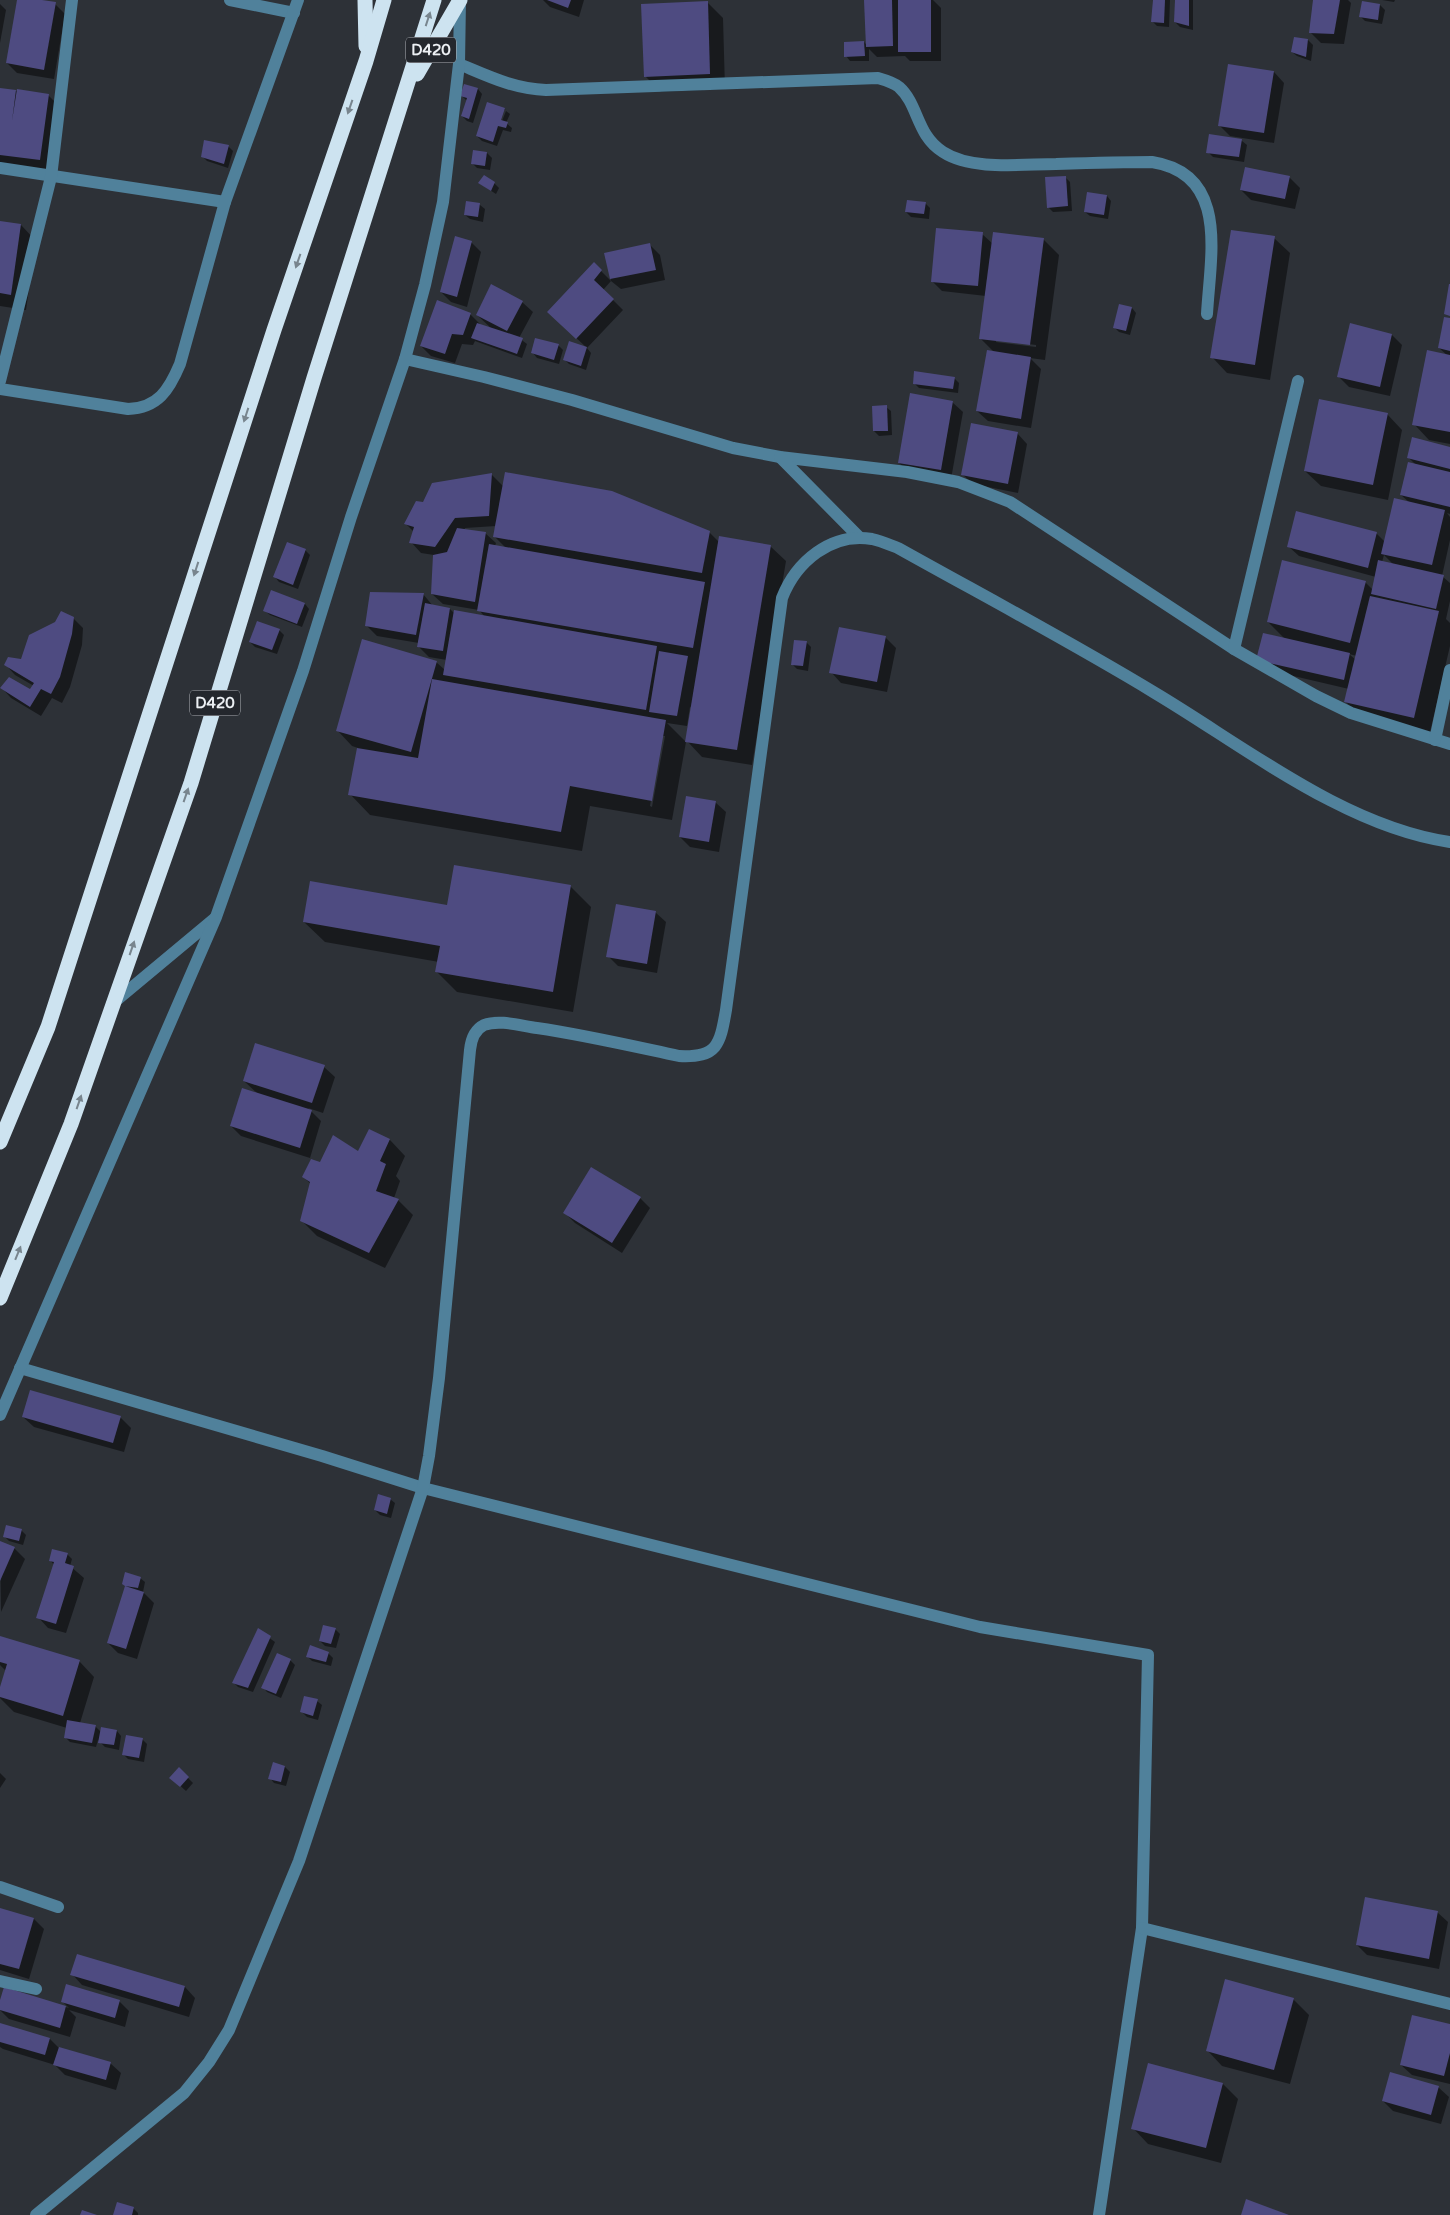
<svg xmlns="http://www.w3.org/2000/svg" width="1450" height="2215" font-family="'Varela Round',sans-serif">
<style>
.shadow{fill:#0007;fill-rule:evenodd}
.building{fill:#4e4b81}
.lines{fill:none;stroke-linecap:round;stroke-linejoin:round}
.minor{stroke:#50819b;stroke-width:12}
.highway{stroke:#cde3f0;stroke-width:15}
.oneway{fill:#78858e}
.labels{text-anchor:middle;stroke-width:5;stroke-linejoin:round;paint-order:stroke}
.shield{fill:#24272d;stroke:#b0b3b8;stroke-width:1}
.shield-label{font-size:15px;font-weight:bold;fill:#eceff3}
</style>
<rect width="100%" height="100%" fill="#2d3137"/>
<!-- shadow -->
<g class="shadow">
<polygon points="18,0 35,0 55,4 65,14 54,79 17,73 7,63"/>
<polygon points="543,0 584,0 579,17 550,7"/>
<polygon points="865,0 898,0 900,2 900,0 933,0 941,8 941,61 910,61 905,56 877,57 869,49 869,61 850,61 846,56 864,42 867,45"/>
<polygon points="1154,0 1170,0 1169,27 1157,26 1152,21"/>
<polygon points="1176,0 1193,0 1193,30 1180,27 1175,22"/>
<polygon points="1314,0 1348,0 1351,3 1344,44 1321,43 1311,33"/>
<polygon points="1382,0 1395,0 1394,2"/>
<polygon points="707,2 723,18 725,89 661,92 646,77"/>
<polygon points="0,4 6,10 0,43"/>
<polygon points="1380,5 1385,10 1382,24 1365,21 1360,16"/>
<polygon points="1308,40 1313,45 1311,61 1297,56 1292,52"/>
<polygon points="1274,72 1284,83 1274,143 1230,136 1219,125"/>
<polygon points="0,89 48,95 58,105 50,170 0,163"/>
<polygon points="478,89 482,94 473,123 467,121 462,116 467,101 462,96"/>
<polygon points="488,104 506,110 503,110 498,126 500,126 506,111 510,114 506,123 512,128 511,132 503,130 497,146 482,141 477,136"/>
<polygon points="1210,135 1242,141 1247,145 1244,162 1213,157 1208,152"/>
<polygon points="228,146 233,151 228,168 207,161 203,157"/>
<polygon points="487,153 492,158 490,170 477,168 472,163"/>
<polygon points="1065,177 1070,182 1072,211 1053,212 1048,207"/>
<polygon points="1289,177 1300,188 1295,209 1251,200 1241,190"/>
<polygon points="479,183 494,183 499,188 496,194"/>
<polygon points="1107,196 1111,201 1108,219 1090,216 1085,212"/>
<polygon points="467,203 480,205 485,209 483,222 470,219 465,215"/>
<polygon points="925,203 930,208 929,219 911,217 906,212"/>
<polygon points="0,222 21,225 36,241 26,310 0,306"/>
<path d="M982,234L993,244L1043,239L1059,255L1045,360L1030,358L1041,369L1031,428L988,421L977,411L994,352L981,339L986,296L942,291L932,281ZM996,340L1036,345V347L996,342Z"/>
<polygon points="1274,238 1290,253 1270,380 1227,373 1212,357"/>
<polygon points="471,242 481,252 467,307 451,302 441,292"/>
<polygon points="650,245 660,255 665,280 621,289 611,281 606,254"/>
<polygon points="594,264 611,281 603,290 623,310 587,348 591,353 586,370 569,364 565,360 586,347 559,322"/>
<polygon points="522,302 533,312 519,338 527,344 522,358 475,341 473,345 462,344 455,363 431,356 421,346 470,314 481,325 492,329 477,315"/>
<polygon points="1132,308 1136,313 1130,335 1119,332 1114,327"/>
<polygon points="1450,319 1450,444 1429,440 1414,424 1447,355 1439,348"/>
<polygon points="1392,335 1402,345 1390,396 1349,387 1338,376"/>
<polygon points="558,345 563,350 559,364 537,358 533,353"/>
<polygon points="954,378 959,383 958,393 919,388 914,383"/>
<polygon points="952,402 963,412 951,479 910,473 899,463"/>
<polygon points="886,407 891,411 892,435 879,436 874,431"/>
<polygon points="1387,414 1402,430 1388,500 1321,486 1305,471"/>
<polygon points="1017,433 1027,444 1018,493 973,484 962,474"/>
<path d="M1450,448V514L1447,513L1450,517V540L1442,576L1450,583V601L1446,619L1450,623V646L1430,732L1361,718L1346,702L1349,689L1268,670L1286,640L1268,622L1365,582L1373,590L1376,577L1299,556L1288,546L1377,534L1385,542L1410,503L1401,495L1417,466L1409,458ZM1384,555L1394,565L1382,562ZM1349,654L1357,656L1356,660Z"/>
<path d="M492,475L503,486L709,532L720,543L770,546L786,561L752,765L702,757L687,741L692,708L690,707L687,726L667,723L686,742L672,820L590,806L582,851L370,815L350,794L358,748L352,746L337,730L436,662L445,670L447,660L429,657L418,646L419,643L377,636L366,625L423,594L433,606L450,609L455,614L485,617L479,610L443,604L432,594L434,555L421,553L411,542L414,532L406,524L424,503ZM496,526L494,536L506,548L495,546L496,543L485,533L464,530L465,528ZM662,736H665L652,807L650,806Z"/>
<polygon points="305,550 310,555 298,589 279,582 275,577"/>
<polygon points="305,604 309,609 302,627 270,615 265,611"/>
<polygon points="73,618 83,628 82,645 70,687 62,703 52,698 41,716 11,698 1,687 30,690 34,686 15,675 5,664 22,660"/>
<polygon points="279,630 284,635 277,654 255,647 250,642"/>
<polygon points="885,637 896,648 887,692 841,683 831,672"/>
<polygon points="806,642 811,647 808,671 797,669 792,664"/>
<polygon points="715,802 726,812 719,852 690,847 680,837"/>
<polygon points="570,886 591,907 573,1012 457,992 437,972 439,962 325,942 304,922 448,906"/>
<polygon points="655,912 666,922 657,973 618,966 608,956"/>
<polygon points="324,1067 335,1077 323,1113 308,1108 321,1121 310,1158 241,1136 231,1126 258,1094 244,1081"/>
<polygon points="369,1131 390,1140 405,1156 396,1176 400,1181 394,1198 398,1200 413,1215 385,1268 317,1236 301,1220 311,1184 303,1177 321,1164 359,1153"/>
<polygon points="640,1198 650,1208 622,1253 575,1223 565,1213"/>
<polygon points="23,1417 120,1417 131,1428 124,1452 34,1427"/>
<polygon points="390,1499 395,1503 391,1518 380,1515 375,1510"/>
<polygon points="21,1530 26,1535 23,1545 9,1541 4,1536"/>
<polygon points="0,1542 14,1548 25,1559 1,1612"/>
<polygon points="67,1554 72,1559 70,1566 84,1578 66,1633 48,1628 38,1617 54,1565 50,1560"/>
<polygon points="140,1578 145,1582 143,1592 154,1603 137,1659 118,1653 108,1643 126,1586"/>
<polygon points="335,1629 340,1634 336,1648 325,1646 320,1641"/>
<polygon points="258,1630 275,1642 253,1692 238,1687 234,1683"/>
<polygon points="0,1640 79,1661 94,1677 80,1723 95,1726 102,1733 117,1731 121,1736 119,1750 105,1747 98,1740 96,1747 70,1742 65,1737 67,1728 14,1712 0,1698 6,1671 0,1665"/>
<polygon points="328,1653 333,1658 331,1666 312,1661 307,1656"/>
<polygon points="290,1660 295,1665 281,1698 267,1692 263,1687"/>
<polygon points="317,1701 322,1705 318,1720 307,1717 302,1712"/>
<polygon points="142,1739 147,1744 144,1762 128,1759 123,1754"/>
<polygon points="273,1764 285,1767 290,1772 286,1786 274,1783 270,1778"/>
<polygon points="179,1769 193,1783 186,1791 176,1782"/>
<polygon points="0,1773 6,1779 0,1788"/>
<polygon points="0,1909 34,1919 44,1929 29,1979 0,1970"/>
<polygon points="1437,1912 1448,1922 1439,1969 1367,1955 1357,1945"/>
<polygon points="77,1956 185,1987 195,1998 189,2017 82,1985 72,1974"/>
<polygon points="5,1989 69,2008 62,2001 119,2001 129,2011 125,2027 69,2010 76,2017 70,2037 9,2019 0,2010"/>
<polygon points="1293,1999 1309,2015 1290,2084 1222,2066 1207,2050"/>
<polygon points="0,2024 50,2039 59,2048 110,2063 121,2073 116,2090 65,2075 55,2065 3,2049 0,2047"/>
<polygon points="1450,2025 1450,2084 1412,2075 1401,2065"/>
<polygon points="1223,2084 1238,2099 1221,2163 1148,2144 1133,2128"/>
<polygon points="1438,2087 1449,2097 1441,2124 1393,2111 1383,2101"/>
<polygon points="133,2208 138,2213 138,2215 115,2215"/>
</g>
<!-- building -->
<g class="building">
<polygon points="17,0 42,0 56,2 44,70 6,63"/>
<polygon points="547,0 571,0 568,8"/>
<polygon points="864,0 892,0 893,46 866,47"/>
<rect x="898" y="0" width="33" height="52"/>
<polygon points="1153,0 1165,0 1164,23 1151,22"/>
<polygon points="1175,0 1189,0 1189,26 1174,22"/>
<polygon points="1313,0 1340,0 1334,34 1309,33"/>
<polygon points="708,1 710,74 644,77 641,4"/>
<polygon points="1362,1 1380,4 1378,20 1359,17"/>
<polygon points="1294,37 1308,39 1306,57 1291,52"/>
<polygon points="864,41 865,56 844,57 844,42"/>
<polygon points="1228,64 1274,71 1264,133 1218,126"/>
<polygon points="464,84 478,88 469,119 461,116 467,98 460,96"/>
<polygon points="0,88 16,90 12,121 17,89 49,94 40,160 0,155"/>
<polygon points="487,102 505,108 501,120 508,122 506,128 498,126 493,142 476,136"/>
<polygon points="1209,134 1242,139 1239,157 1206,153"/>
<polygon points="204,140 229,145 224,164 201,157"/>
<polygon points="473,150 487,152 485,166 471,164"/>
<polygon points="1245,167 1290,176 1285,199 1240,190"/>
<polygon points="484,175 495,182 491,191 478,183"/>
<polygon points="1066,176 1068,206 1047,208 1045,177"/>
<polygon points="1087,192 1107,195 1104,215 1084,212"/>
<polygon points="907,200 926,202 924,214 905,212"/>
<polygon points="466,201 480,203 478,217 464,215"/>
<polygon points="0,221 21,224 11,295 0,293"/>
<polygon points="936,228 983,232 978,286 931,282"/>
<polygon points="1231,230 1275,236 1255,365 1210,358"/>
<polygon points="993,232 1044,238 1030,345 979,339"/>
<polygon points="455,236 472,241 457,297 440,292"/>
<polygon points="650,243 656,270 610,279 604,253"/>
<polygon points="594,262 602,270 594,280 614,299 576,339 547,312"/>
<polygon points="491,284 523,301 507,331 476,315"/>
<polygon points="1449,284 1450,284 1450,316 1444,314"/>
<polygon points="437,300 471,313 463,335 452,334 445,354 420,346"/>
<polygon points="1119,304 1132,307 1126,331 1113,328"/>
<polygon points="1444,317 1450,318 1450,351 1438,348"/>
<polygon points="477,323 523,338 517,354 471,338"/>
<polygon points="1350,323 1392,334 1380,387 1337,377"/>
<polygon points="535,338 559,344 554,360 531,353"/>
<polygon points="569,341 587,347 581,366 563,360"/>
<polygon points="987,350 1031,357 1021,419 976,411"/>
<polygon points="1427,350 1450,355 1450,432 1412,425"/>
<polygon points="914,371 955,377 953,389 913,384"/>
<polygon points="910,393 953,401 941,470 898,463"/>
<polygon points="1319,399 1388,413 1373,485 1304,471"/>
<polygon points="887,405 888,431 873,431 872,406"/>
<polygon points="971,423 1018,432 1008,484 961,475"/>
<polygon points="1412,437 1450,447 1450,469 1407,458"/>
<polygon points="1408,462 1450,472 1450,507 1400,495"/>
<polygon points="505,472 612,491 710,531 702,573 493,537"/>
<polygon points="492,473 489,516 455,518 435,547 409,543 414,527 404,524 416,501 423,502 432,483"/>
<polygon points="1394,498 1445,510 1432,565 1381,554"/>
<polygon points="1296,511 1377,532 1368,568 1287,547"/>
<polygon points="457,528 486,532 475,602 431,594 433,555 447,552"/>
<polygon points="719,536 771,545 737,750 685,742"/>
<polygon points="287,542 306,549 293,585 273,577"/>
<polygon points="489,544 705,582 693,648 477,611"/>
<polygon points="1282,560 1366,581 1350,643 1267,622"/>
<polygon points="1378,560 1444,575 1436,609 1371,594"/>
<polygon points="271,590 305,603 297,624 263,611"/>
<polygon points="370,592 424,593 416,635 365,626"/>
<polygon points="1370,596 1439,611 1414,718 1344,702"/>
<polygon points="425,603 450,608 443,651 417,647"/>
<polygon points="454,610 657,646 646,710 443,675"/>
<polygon points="61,611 74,617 72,634 60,677 51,694 41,689 30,707 0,688 9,677 30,689 34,683 4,665 8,657 21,659 29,635 55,622"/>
<polygon points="257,621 280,629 272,650 249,642"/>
<polygon points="839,627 886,636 877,682 829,673"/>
<polygon points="1263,633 1350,653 1344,680 1256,660"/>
<polygon points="362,639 437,661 411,752 336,731"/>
<polygon points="794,640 807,641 803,666 791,665"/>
<polygon points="659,651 688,656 677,716 649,712"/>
<polygon points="432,679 666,720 652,801 570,786 561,832 348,795 357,748 418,758"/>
<polygon points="686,796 716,801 709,842 679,837"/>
<polygon points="454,865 571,885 553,992 435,972 440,946 303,922 310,881 447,905"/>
<polygon points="616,904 656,911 647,964 606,957"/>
<polygon points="255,1043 325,1065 312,1103 243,1081"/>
<polygon points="242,1088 312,1110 300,1148 230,1126"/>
<polygon points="369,1129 390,1139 380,1161 386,1164 376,1191 399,1199 369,1253 300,1221 310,1182 302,1177 311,1159 320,1162 333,1135 358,1151"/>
<polygon points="591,1167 641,1197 612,1243 563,1213"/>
<polygon points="30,1390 121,1416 113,1443 22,1417"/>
<polygon points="378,1494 391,1498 387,1514 374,1510"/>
<polygon points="6,1525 22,1529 19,1541 3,1537"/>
<polygon points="0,1541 15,1547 0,1581"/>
<polygon points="52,1549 68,1553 65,1563 74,1566 56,1624 36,1618 54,1562 49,1561"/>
<polygon points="125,1572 141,1577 138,1588 125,1586 144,1592 126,1649 107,1643 125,1586 122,1584"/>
<polygon points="323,1625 336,1628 331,1644 319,1641"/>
<polygon points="258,1628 271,1636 248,1688 232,1683"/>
<polygon points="0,1636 80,1660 63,1716 0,1697 0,1687 7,1664 0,1662"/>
<polygon points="310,1645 329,1652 326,1662 306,1657"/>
<polygon points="277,1653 291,1659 276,1694 261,1688"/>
<polygon points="304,1696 318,1699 313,1716 300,1712"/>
<polygon points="67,1720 96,1725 92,1743 64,1738"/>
<polygon points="101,1727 117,1730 114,1745 98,1743"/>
<polygon points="126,1735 143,1738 139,1758 122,1755"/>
<polygon points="273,1762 285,1766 281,1782 268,1779"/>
<polygon points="179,1767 189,1777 180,1787 169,1778"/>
<polygon points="1365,1897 1438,1911 1429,1959 1356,1945"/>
<polygon points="0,1908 34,1918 19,1969 0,1964"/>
<polygon points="77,1954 185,1986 179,2007 70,1975"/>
<polygon points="1225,1979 1294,1998 1274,2070 1206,2051"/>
<polygon points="66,1984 120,2000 115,2018 61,2002"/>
<polygon points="4,1987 66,2006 60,2028 0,2010 0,2000"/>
<polygon points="1412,2015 1450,2024 1450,2053 1444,2076 1400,2065"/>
<polygon points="0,2023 50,2038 45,2055 0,2042"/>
<polygon points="59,2047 111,2062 106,2080 53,2065"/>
<polygon points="1148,2063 1223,2083 1206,2148 1131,2129"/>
<polygon points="1390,2072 1439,2086 1431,2115 1382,2101"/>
<polygon points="1246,2199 1289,2215 1241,2215"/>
<polygon points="117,2202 134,2207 132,2215 113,2215"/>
<polygon points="82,2210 97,2215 80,2215"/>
</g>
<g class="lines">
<!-- minor -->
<g class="minor">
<polyline points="230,0 294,13"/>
<path d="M459,64C488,76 514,89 546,90L878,78C885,80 893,82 899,87C919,105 916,135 943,152C972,171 1023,164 1056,164C1088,163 1120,162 1152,162C1230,174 1210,257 1207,314"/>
<polyline points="0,168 225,202"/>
<polyline points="405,359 484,377 572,400 733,448 780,457 907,472 958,482 1010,502 1234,649 1316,696 1351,713 1450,744"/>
<polyline points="0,381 51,177 72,0"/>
<path d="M0,389L128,409C158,408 169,390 180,364L225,202L298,0"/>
<polyline points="780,457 860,538"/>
<polyline points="1234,649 1298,381"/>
<polyline points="1435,740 1450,670"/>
<polyline points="112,1004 214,919"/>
<polyline points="20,1368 322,1456 423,1488 980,1627 1148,1655 1142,1928 1099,2215"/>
<polyline points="0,1415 216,917 303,671 351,517 405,359 425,285 443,202 459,64 460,0"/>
<polyline points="0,1887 58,1907"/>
<polyline points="1142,1928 1450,2004"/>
<polyline points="0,1981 36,1989"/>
<path d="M36,2215L184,2093L209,2062L229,2030L299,1861L423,1488L429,1456L439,1378L470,1050C471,1040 474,1030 484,1025C500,1019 521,1026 537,1028C585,1035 632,1046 679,1056C718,1058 720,1044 726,1010L782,598C796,562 831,532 872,539C881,541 890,545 898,548C984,596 1071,642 1155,693C1244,746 1345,827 1450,842"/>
</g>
<!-- highway -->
<g class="highway">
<polyline points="365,0 366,46"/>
<polyline points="417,74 460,0"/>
<polyline points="0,1142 48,1027 274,330 366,61 384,0"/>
<polyline points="0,1298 71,1124 191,783 314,378 434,0"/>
</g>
</g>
<!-- one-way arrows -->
<defs><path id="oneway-solid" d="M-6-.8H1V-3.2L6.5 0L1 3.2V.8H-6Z" transform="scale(1.25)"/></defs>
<g class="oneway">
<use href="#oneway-solid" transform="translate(428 19) rotate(-72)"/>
<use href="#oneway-solid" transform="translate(350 107) rotate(109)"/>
<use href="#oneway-solid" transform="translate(298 261) rotate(109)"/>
<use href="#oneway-solid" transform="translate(246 415) rotate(108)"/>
<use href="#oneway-solid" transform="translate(196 569) rotate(108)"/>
<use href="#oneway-solid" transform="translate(186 795) rotate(-71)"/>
<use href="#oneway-solid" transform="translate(132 948) rotate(-71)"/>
<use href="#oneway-solid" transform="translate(79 1102) rotate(-71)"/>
<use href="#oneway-solid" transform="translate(18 1253) rotate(-68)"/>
</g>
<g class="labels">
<!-- shield labels -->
<g class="shield">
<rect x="406" y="37.5" width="50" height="25" rx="4"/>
<rect x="190" y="690.5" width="50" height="25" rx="4"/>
</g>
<g class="shield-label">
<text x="431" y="55">D420</text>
<text x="215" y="708">D420</text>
</g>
</g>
</svg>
